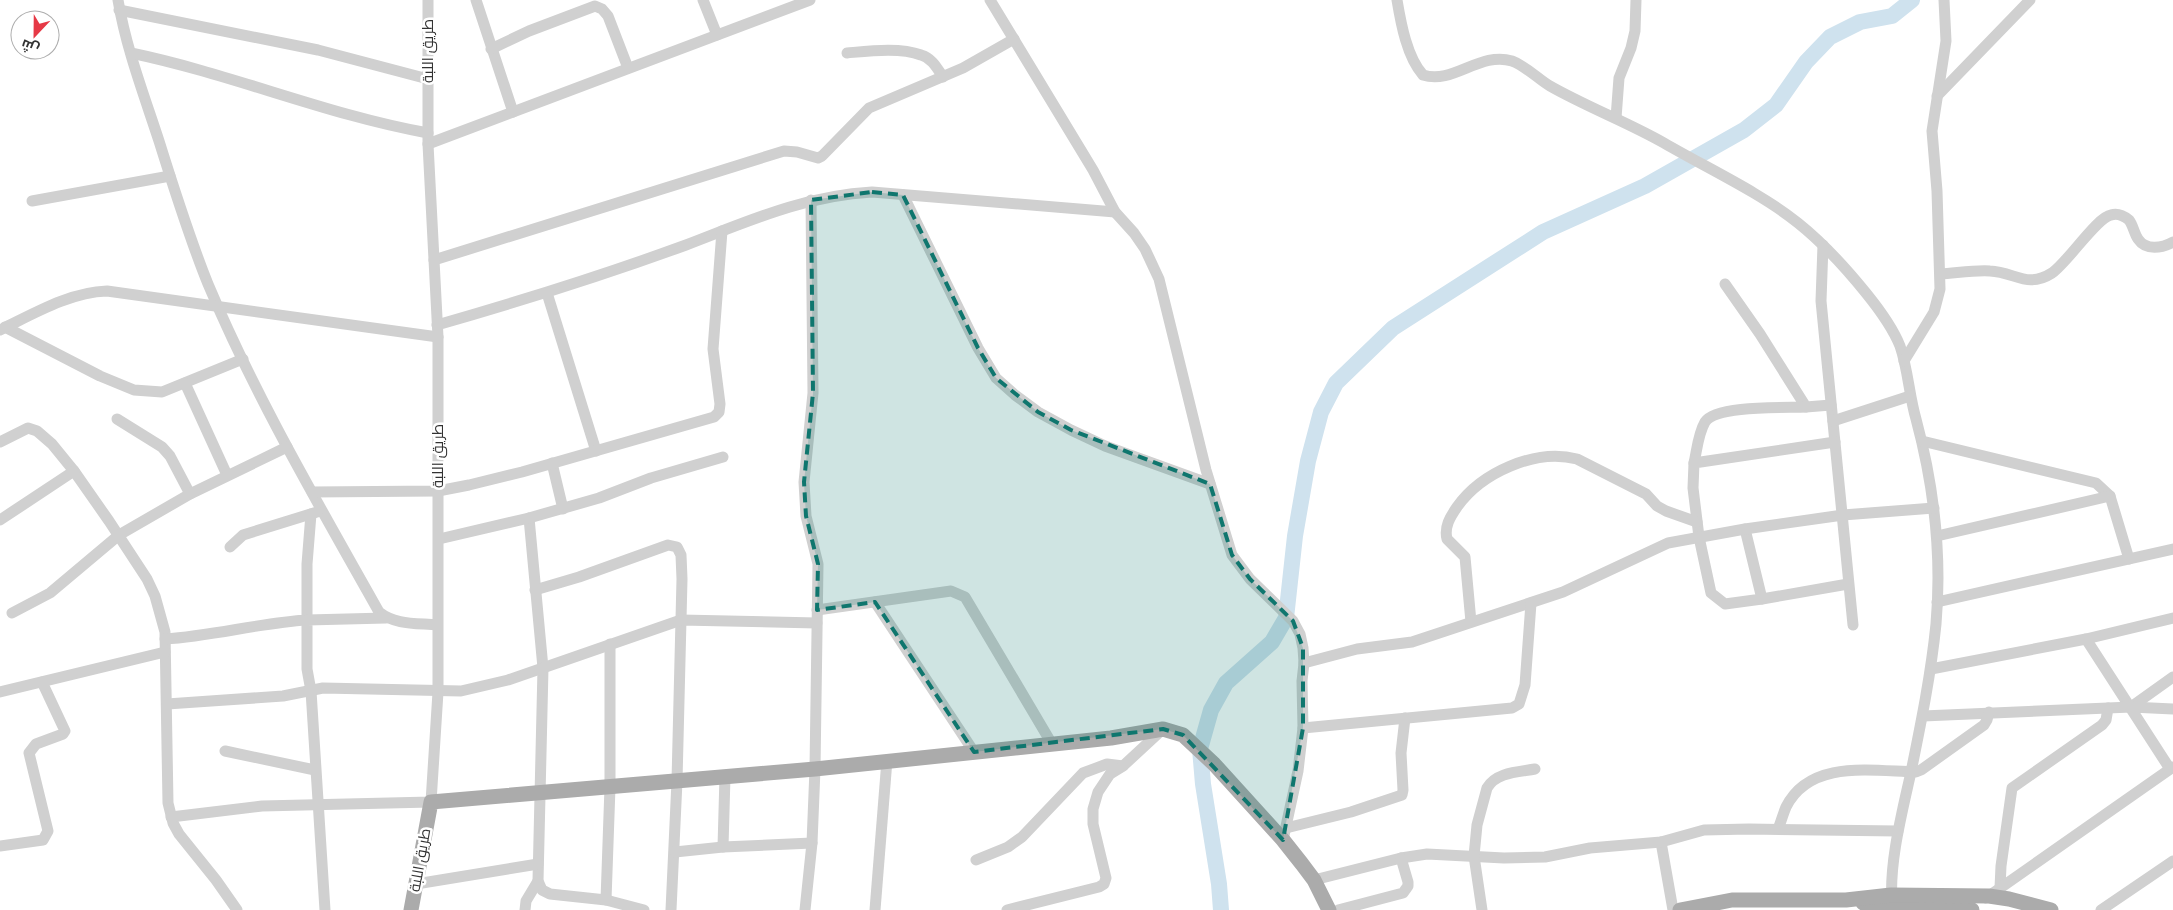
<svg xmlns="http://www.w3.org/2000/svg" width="2173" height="910" font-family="'PT Sans',Cairo,sans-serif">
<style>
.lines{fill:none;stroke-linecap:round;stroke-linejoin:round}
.river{stroke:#cfe2ee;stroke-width:16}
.minor{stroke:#d0d0d0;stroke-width:11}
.major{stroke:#ababab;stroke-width:15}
.marked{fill:#0f766e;fill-opacity:0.2;stroke:#0f766e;stroke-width:4;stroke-dasharray:10 6;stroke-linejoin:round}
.labels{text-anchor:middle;stroke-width:5;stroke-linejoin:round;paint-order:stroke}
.street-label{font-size:15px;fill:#333;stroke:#fff}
</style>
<rect width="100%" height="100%" fill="#fff"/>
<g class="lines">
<!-- river -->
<polyline class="river" points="1221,910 1219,884 1203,784 1200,749 1211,710 1226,683 1272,642 1286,618 1295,536 1308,461 1321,412 1336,383 1393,328 1543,232 1645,186 1744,130 1776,105 1806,62 1830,37 1860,22 1892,16 1912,0"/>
<!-- minor -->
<g class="minor">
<path d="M118,0C126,48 144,95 159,141C174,189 189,237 208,284C256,398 319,505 379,612C395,625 417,623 437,625"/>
<polyline points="476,0 513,112"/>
<polyline points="703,0 717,35"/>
<polyline points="990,0 1093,170 1115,212 1134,233 1145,249 1159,279 1206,470 1232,555 1250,579 1293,621 1300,634 1303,648 1304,663 1302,681 1303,728 1298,771 1283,840"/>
<path d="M1397,0C1401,24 1407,57 1423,75C1453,85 1480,51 1512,61C1526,66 1538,79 1550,86C1587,107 1627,122 1664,143C1705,167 1761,193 1798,223C1823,243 1845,267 1866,293C1879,309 1892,326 1900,346C1908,369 1909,395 1916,419C1934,486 1942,555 1936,624C1931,674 1921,723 1911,772C1902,813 1889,862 1892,903"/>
<polyline points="119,10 318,50 428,79"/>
<polyline points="491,49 529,31 595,6 602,9 608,16 628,68"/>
<path d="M131,53C232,74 327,115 428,133"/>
<path d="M847,53C869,51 900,47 921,55C932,58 937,68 943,77"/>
<polyline points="1937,96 2030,0"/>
<polyline points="1616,118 1619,78 1631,48 1635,31 1636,0"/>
<polyline points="428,144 810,0"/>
<polyline points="903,195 978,348 996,378 1015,395 1038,412 1071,430 1105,446 1210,484"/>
<polyline points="32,201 170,176"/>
<polyline points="1823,245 1821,301 1853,625"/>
<polyline points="434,260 784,151 797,152 818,158 822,156 869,108 963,68 1014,39"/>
<path d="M1940,274C1957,273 1974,270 1990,271C2015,272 2027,289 2052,273C2068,262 2097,217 2111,215C2117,213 2124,216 2129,220C2133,225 2134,233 2138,239C2146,251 2162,248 2173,242"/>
<polyline points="1725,284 1760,334 1806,407 1831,405"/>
<polyline points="547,293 596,451"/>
<path d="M437,325C521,301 604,275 686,245C749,221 803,196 872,192L1115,212"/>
<polyline points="5,327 100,376 134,390 162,392 243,359"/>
<path d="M0,330C33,314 70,292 107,291L438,337"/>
<polyline points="1904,361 1934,312 1940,289 1937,191 1932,131 1946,41 1944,0"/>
<polyline points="185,383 227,475"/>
<polyline points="117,419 162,447 170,456 190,494"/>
<polyline points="1833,421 1910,396"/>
<polyline points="1922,441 2096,483 2110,496 2129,559"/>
<polyline points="0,442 28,428 37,431 52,444 74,471 109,521 147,579 155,596 165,632 168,803 173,823 179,834 216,880 237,910"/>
<polyline points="552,463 563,509"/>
<path d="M1694,463C1697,450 1698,434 1705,422C1716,405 1786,408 1806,407"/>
<polyline points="312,492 438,491 469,485 522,472 714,417 719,412 720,404 713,349 722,231"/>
<polyline points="529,518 543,668 538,881 542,890 550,894 606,900 610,787 610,644"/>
<polyline points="0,520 74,471"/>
<polyline points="1745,529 1762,599 1725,604 1711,593 1699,537 1693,488 1694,463 1835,442"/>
<polyline points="1937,536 2110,496"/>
<polyline points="439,539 529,518 599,498 651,478 723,457"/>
<polyline points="230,547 243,535 317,512"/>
<polyline points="535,590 579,577 668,545 677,547 681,555 682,579 677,781 671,910"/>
<polyline points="1762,599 1848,584"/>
<polyline points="875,602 974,752"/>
<polyline points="1937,602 2173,549"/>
<polyline points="817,610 951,591 965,597 1052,744"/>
<polyline points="12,613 50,593 119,535 190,494 287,447"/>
<path d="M1471,622L1465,557L1447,539C1444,527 1450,517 1457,507C1481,473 1535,448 1577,459L1646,494L1657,506L1666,511L1697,522"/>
<path d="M165,639C213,636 259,623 307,620V564L311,514"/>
<polyline points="2086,639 2170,769"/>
<polyline points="1304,663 1357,649 1412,642 1563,592 1668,543 1745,529 1843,515 1934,508"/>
<polyline points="1931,669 2086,639 2173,618"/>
<polyline points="0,692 165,652"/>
<polyline points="167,704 283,696 323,688 461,691 508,680 681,620 817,623"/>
<polyline points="2131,707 2173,677"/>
<polyline points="1923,716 2131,707 2173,709"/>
<polyline points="1303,728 1512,708 1519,704 1525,685 1531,603"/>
<polyline points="225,751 315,770"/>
<polyline points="171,817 262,806 431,802 438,692 438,337 428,144 428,0"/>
<polyline points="1286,828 1351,812 1402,795 1403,790 1401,753 1405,718"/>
<path d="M1778,829C1781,822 1783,814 1786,807C1810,759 1872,771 1916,772L1921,770L1984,725L1987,720L1989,712"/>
<polyline points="1661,842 1673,910"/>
<polyline points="0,846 43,840 48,831 29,753 36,744 63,734 65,731 42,682"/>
<polyline points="723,847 725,776"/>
<polyline points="675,852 723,847 812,843"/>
<polyline points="976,860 1008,847 1022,837 1083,773 1107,764 1123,766"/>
<polyline points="1314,880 1401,858 1427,854 1504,858 1545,857 1590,848 1661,842 1704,830 1749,829 1898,831"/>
<polyline points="416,884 538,864"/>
<polyline points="2000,888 2001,866 2012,788 2102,725 2106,720 2108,708"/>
<polyline points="1986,898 2173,767"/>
<polyline points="606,900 644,910"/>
<polyline points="325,910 311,691 307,669 307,620 386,618"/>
<polyline points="525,910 526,901 538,881"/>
<polyline points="805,910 812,843 815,769 818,564 806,516 804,482 813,393 811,200"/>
<polyline points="875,910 887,760"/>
<polyline points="1007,910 1099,887 1104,884 1106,878 1093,824 1093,809 1098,792 1110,774 1123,766 1163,729"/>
<polyline points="1338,910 1403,893 1408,886 1408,882 1401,858"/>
<path d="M1482,910L1474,856L1477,825L1487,788C1496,772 1519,772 1535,769"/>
<polyline points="2101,910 2173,861"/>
</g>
<!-- major -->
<g class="major">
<polyline points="1863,903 1892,908 1972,910"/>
<polyline points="411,910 431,802 815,769 1111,738 1163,729 1183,735 1214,764 1283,840 1302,864 1314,880 1329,910"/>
<polyline points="1680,910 1732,900 1846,900 1891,895 1989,896 2009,899 2051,910"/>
</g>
</g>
<!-- marked area -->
<path class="marked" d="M872,192L903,195L978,348L996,378L1038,412L1071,430L1210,484L1232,555L1250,579L1293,621L1303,648V728L1283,840L1183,735L1163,729L974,752L875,602L817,610L818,564L806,516L804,482L813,393L811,200Z"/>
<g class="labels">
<!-- street labels -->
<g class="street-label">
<text transform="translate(428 51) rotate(-90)" y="5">طريق اللبة</text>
<text transform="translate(438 456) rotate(-90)" y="5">طريق اللبة</text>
<text transform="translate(420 860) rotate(-80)" y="5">طريق اللبة</text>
</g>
</g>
<!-- north arrow -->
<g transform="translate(35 35) rotate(202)"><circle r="24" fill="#ffffff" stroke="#adadad"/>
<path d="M0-4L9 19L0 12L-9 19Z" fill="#e63946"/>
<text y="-8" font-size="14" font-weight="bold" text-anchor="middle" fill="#333333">ش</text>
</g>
</svg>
